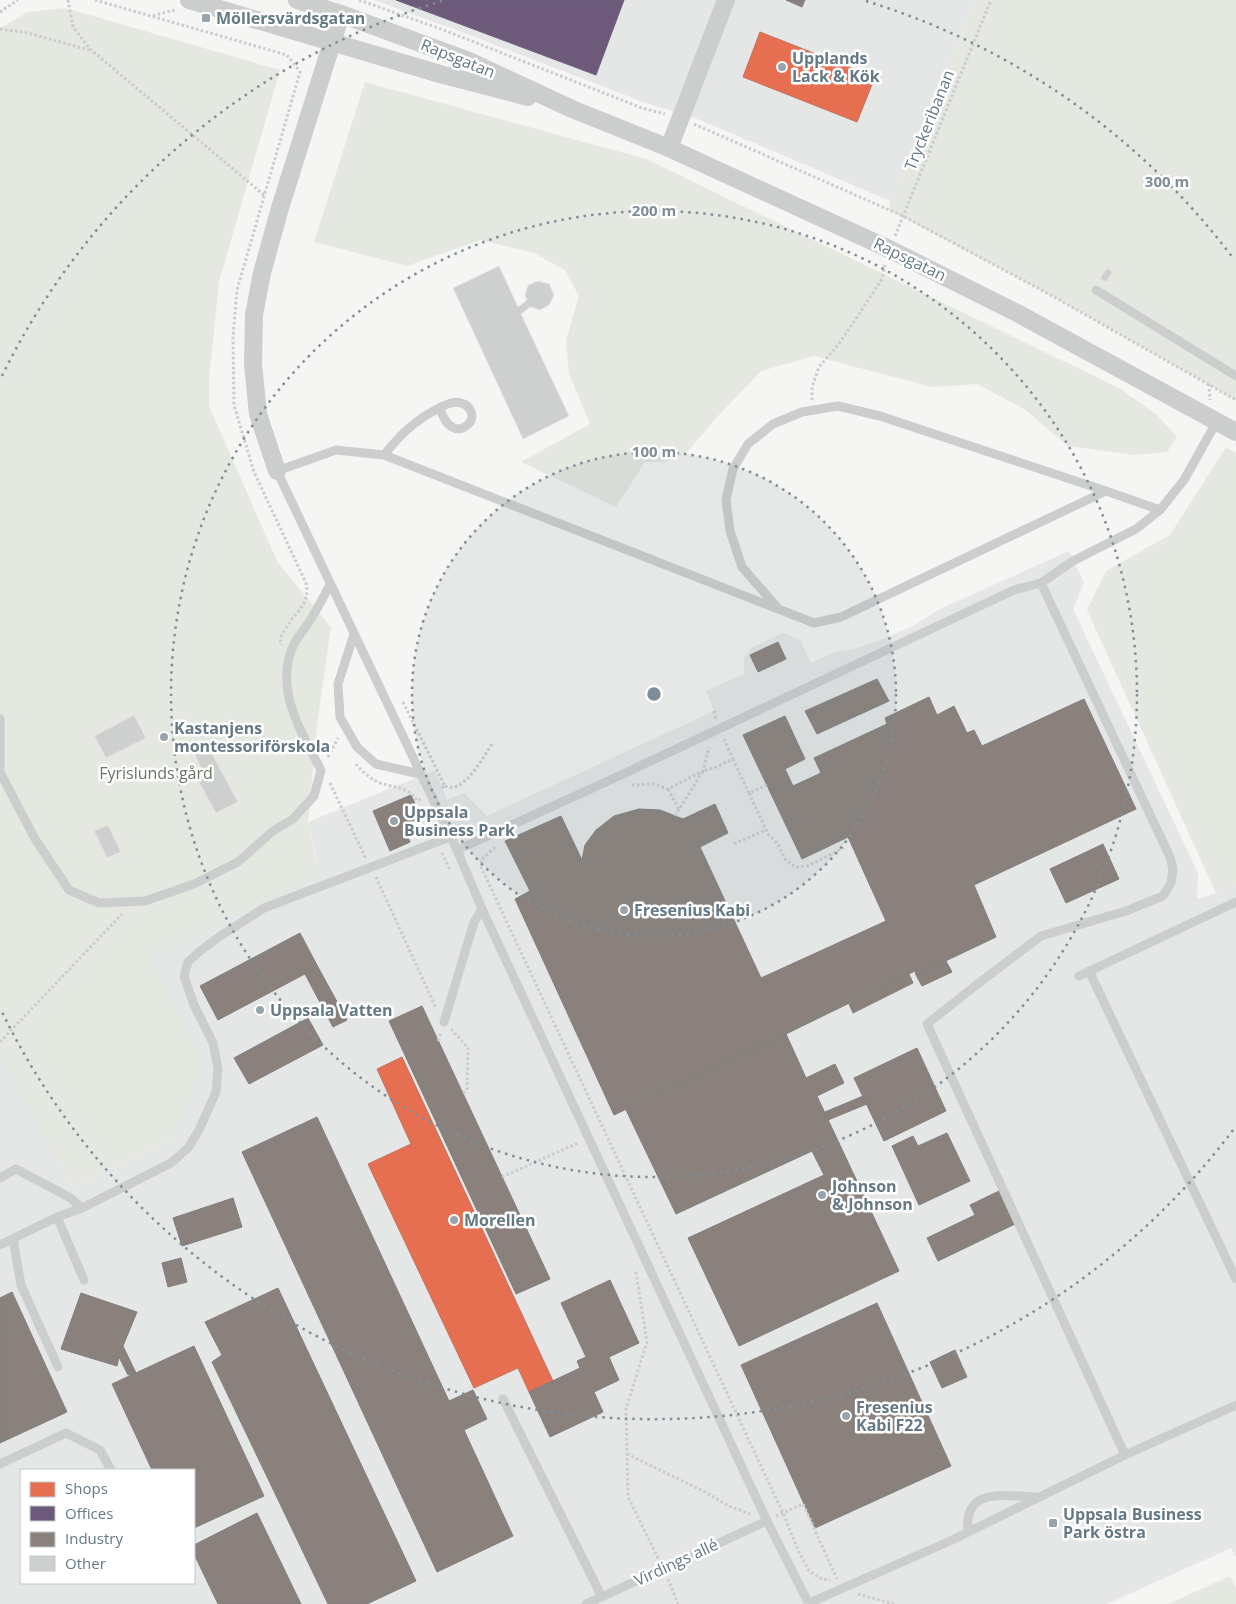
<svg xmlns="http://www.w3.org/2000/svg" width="1236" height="1604" font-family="'Open Sans',sans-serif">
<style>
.built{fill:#e5e7e6;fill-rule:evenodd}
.green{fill:#e5e8e1}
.shops{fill:#e76f51;stroke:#c07261}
.offices{fill:#6d597a;stroke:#6a637d}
.industry{fill:#8a817c;stroke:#7f7f7f}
.building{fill:#ced0d0;stroke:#e4e4e3}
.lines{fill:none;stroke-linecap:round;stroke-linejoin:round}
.path{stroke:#cacbcc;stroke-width:3;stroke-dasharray:2.5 2.5;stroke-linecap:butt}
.service{stroke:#cccece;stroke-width:9}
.minor{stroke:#cccece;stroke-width:18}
.ring{fill:none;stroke:#7e8e98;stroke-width:2.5;stroke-dasharray:2.5 5}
.poi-dot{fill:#97a4ac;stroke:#fff;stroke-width:2}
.labels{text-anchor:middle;stroke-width:5;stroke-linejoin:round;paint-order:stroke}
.poi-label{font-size:16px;font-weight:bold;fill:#647985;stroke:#fff;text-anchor:start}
.street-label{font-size:16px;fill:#647985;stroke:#fff}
.park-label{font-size:16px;fill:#66775f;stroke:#fff}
.centre{fill:#7e8e98;stroke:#fff;stroke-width:2.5}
.ring-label{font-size:15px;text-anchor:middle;font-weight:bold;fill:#7e8e98;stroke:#fff;stroke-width:5;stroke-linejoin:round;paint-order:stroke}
</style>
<rect width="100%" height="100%" fill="#f5f5f3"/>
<!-- built -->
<g class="built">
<polygon points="374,0 976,0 890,201 695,118 643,102 467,34"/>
<path d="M1069,551L1084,583L1073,609L1198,873L1197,899L1216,893L1236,884V1557L1231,1548L1107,1604H0V1053L72,1187L174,1137L148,956L317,860L308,822L435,770L447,800L464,793L487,816L714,711L706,691L744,674V658L751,648L783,633L800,640L811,663L836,652L855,649L886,638L915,625L938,610ZM21,1470H194V1583H21Z"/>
</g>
<!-- green -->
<g class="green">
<polygon points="976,0 1236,0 1236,400 1047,293 889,210 890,201"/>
<polygon points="65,8 280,70 219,282 209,379 209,406 278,563 331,627 317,726 308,822 319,873 149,956 199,1056 196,1087 174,1137 72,1187 0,1055 0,28 28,12"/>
<polygon points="365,82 646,159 1119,388 1156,414 1177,437 1167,452 1134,455 1068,446 1024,409 977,384 932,387 814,356 761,371 718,416 687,452 666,462 645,462 616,507 521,462 590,424 569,374 566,340 579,296 565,270 534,253 480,240 407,266 314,242"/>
<polygon points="1226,447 1236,453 1236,884 1216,893 1087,610 1106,571 1170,535"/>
<polygon points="1230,1576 1236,1588 1236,1604 1168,1604"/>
</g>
<!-- shops -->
<g class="shops">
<polygon points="760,32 875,77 857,122 743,77"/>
<polygon points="402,1057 553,1381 529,1392 518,1368 474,1388 368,1164 411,1144 377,1069"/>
</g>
<!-- offices -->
<polygon class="offices" points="396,0 624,0 596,75"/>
<!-- industry -->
<g class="industry">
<polygon points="786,0 805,0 802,7"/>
<polygon points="778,642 786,659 758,672 750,655"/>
<polygon points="877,679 889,701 817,734 805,711"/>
<polygon points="929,697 937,715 954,706 967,733 974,730 982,746 1084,699 1136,809 974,885 996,937 916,975 915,971 786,1034 614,1115 515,899 530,891 505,841 561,816 582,860 585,845 596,830 614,816 639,809 660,810 683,819 715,804 728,833 700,847 761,978 886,921 848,837 802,859 743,735 785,716 805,759 785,769 793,786 821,773 814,758 887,724 885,718"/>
<polygon points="411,795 421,817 403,825 410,842 390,851 373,811"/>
<polygon points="1103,844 1119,879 1066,903 1050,869"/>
<polygon points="300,933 318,967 218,1020 200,986"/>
<polygon points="946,961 952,972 922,986 916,975"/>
<polygon points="318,967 347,1020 333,1027 305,974"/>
<polygon points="909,974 913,983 853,1013 849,1004"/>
<polygon points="422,1006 550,1279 516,1294 389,1021"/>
<polygon points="308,1018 323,1045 249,1084 234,1058"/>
<polygon points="786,1034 806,1078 835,1064 844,1083 817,1096 899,1271 739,1346 688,1238 824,1175 812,1151 676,1214 626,1110"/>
<polygon points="917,1048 946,1111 884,1141 854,1078"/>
<polygon points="863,1096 867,1104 828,1120 825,1112"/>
<polygon points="317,1117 449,1401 473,1390 487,1419 464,1430 513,1536 437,1572 242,1152"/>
<polygon points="947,1133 970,1181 919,1205 892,1146 913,1136 918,1146"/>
<polygon points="999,1191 1015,1224 938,1261 927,1238 975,1215 970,1205"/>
<polygon points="233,1198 242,1227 182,1246 173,1218"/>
<polygon points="181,1258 187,1282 168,1287 162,1263"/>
<polygon points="610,1280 639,1343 609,1357 619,1380 594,1392 603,1412 550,1437 529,1392 580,1368 577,1361 586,1357 561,1303"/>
<polygon points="278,1288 416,1581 367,1604 328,1604 212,1362 222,1355 205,1322"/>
<polygon points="12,1292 67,1412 0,1443 0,1298"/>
<polygon points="81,1293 137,1312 123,1346 136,1373 128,1375 119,1357 117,1366 61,1349"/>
<polygon points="877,1303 951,1466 815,1528 741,1365"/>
<polygon points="194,1346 264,1496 194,1528 194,1470 152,1470 112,1384"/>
<polygon points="955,1350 967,1377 942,1388 930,1362"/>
<polygon points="257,1513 301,1604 218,1604 194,1554 194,1545"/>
</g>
<!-- building -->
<g class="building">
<polygon points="499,266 518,307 527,300 525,295 528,285 538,281 549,284 554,295 549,305 540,310 530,307 521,314 569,416 523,439 453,288"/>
<polygon points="1107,268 1113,272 1106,282 1100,278"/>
<polygon points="134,715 146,738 106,758 94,736"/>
<polygon points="208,746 238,802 216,813 198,781 205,776 194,753"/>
<polygon points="108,825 121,852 107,858 94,831"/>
</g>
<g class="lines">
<!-- path -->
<g class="path">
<polyline points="68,0 73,27 90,49 264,195"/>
<path d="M95,0L287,55L300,72L237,290L233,337L234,405L254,472L306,583C310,602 300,608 290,622C286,627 283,633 280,639L281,645"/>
<polyline points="359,0 441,29 642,108 665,114"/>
<polyline points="0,12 18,0"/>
<polyline points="153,16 166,12 176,10"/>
<polyline points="0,29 24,32 89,50"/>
<polyline points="694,124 903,216 1047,293 1236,400"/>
<polyline points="895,236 991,0"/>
<polyline points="1209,384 1210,400"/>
<polyline points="812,400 812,387 819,367 838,345 857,317 882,279 885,265"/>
<polyline points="403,702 445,786 440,789"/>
<polyline points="714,711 716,719"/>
<polyline points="328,757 338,738"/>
<polyline points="733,759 749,793 767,785"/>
<path d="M356,764C362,771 369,778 378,782C392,788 409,786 417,801L421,799"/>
<polyline points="330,783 366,859"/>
<polyline points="632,785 654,784 668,789 703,771 709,747"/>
<path d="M445,786C464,795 483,757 492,744"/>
<polyline points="668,789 679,810"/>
<polyline points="749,793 768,834 778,844 785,859 795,867 807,866 844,848"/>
<polyline points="675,816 703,771 709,769 714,768 733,759 724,739"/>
<polyline points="734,844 766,830"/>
<polyline points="495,847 482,859 481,867 490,886 783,1513 798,1550 809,1571 822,1579 830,1580"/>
<polyline points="442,853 450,870"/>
<polyline points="376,877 436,1008"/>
<polyline points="451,1029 468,1048 467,1090 463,1093"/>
<polyline points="438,1041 441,1032"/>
<polyline points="0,1042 122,914"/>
<polyline points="502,1177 578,1143"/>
<polyline points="636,1272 647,1342 626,1409 628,1497 659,1560"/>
<polyline points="627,1454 705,1492 729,1506 750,1514"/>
<polyline points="776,1516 803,1504 837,1579"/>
<polyline points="668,1579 678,1604"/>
<polyline points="858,1594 894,1604"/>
</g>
<!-- service -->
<g class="service">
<polyline points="1096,290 1236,376"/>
<path d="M440,408C442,415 445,423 452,427C460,432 471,426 472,416C472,412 469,406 464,404C455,400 447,404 439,408C414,421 401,434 384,455L336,450L277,471L457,850L482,909L767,1521L809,1604"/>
<polyline points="384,455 814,623 841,617 1106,491"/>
<polyline points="1041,583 1170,857 1173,869 1171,883 1163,896 1126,911 1041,936 975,986 927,1024 1125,1455"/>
<polyline points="776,606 742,567 730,531 726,500 733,469 748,444 773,424 802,412 838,406 880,416 1106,491 1160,510"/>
<polyline points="354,634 338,684 340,717 357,747 376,764 420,774"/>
<path d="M0,719V772L35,839L69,890L99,903L145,901L194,884L238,862L273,831L293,819L314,796L321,770C301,732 273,687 294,644C298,636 305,629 309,622C317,610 323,597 330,585"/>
<polyline points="457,850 621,775 1014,590 1041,583 1073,561 1136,529 1160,510 1184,480 1217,421"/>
<polyline points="1089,971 1236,1279"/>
<polyline points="1079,976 1236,902"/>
<polyline points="444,1022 474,922 482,909"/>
<polyline points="0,1178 16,1169 69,1197 82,1208"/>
<polyline points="57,1217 84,1280"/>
<polyline points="13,1239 21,1285 58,1367"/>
<polyline points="0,1245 57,1217 82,1208 171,1163 188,1148 199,1130 216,1092 218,1069 213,1043 194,1005 184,976 188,962 200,951 219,937 264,908 450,837"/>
<polyline points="503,1399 602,1597"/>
<polyline points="0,1464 66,1433 100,1450 111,1470"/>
<path d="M968,1532C963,1486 1006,1496 1036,1497"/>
<polyline points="809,1603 950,1541 1125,1455 1236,1405"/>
<polyline points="586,1604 767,1521"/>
</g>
<!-- minor -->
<g class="minor">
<polyline points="189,0 440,74 528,97"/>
<polyline points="297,0 341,14 469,61 572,109 669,148 889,249 1017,313 1236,432"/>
<polyline points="669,148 726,0"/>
<polyline points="277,471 258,414 253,364 254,315 262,273 280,208 341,14"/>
</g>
</g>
<!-- distance rings -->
<circle cx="654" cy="694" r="242" fill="#7e8e98" fill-opacity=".12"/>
<g class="ring">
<circle cx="654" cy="694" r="242"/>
<circle cx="654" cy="694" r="483"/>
<path d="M1233 1130A725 725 0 0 1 2 1012M2 376A725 725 0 0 1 442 1M866 1A725 725 0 0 1 1233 258"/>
</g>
<!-- markers -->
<g class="poi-dot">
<rect x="201" y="13" width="10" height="10" rx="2.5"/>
<circle cx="782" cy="67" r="5"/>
<circle cx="164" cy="737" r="5"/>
<circle cx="394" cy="821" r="5"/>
<circle cx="624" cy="910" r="5"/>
<circle cx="260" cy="1010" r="5"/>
<circle cx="822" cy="1195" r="5"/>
<circle cx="454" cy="1220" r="5"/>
<circle cx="846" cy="1416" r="5"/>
<rect x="1048" y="1518" width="10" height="10" rx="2.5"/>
</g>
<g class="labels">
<!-- poi labels -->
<g class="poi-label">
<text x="216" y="24">Möllersvärdsgatan</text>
<text x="792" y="64">Upplands<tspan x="792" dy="18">Lack &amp; Kök</tspan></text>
<text x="174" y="734">Kastanjens<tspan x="174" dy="18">montessoriförskola</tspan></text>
<text x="404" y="818">Uppsala<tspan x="404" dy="18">Business Park</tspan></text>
<text x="634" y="916">Fresenius Kabi</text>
<text x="270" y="1016">Uppsala Vatten</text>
<text x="832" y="1192">Johnson<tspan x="832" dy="18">&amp; Johnson</tspan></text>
<text x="464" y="1226">Morellen</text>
<text x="856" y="1413">Fresenius<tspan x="856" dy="18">Kabi F22</tspan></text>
<text x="1063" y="1520">Uppsala Business<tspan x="1063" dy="18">Park östra</tspan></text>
</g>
<!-- street labels -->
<g class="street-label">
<text transform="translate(458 58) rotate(22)" y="6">Rapsgatan</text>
<text transform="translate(929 120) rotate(-68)" y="6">Tryckeribanan</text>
<text transform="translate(910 259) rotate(26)" y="6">Rapsgatan</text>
<text transform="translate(676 1562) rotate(-25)" y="6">Virdings allé</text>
</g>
<!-- park labels -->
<g class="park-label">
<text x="156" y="779">Fyrislunds gård</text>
</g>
</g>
<circle cx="654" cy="694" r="8" class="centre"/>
<g class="ring-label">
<text x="1167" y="187">300 m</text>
<text x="654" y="216">200 m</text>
<text x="654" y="457">100 m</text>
</g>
<!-- legend -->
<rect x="20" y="1469" width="175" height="115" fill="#ffffff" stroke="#c1c9ce"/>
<rect x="30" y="1482" width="25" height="15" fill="#e76f51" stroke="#c1c9ce"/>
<text x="65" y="1494" font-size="15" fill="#647985">Shops</text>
<rect x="30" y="1506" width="25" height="15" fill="#6d597a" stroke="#c1c9ce"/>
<text x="65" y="1519" font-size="15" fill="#647985">Offices</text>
<rect x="30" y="1532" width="25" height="15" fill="#8a817c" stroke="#c1c9ce"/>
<text x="65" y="1544" font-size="15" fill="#647985">Industry</text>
<rect x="30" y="1556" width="25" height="15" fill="#ced0d0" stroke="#c1c9ce"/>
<text x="65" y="1569" font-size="15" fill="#647985">Other</text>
</svg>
